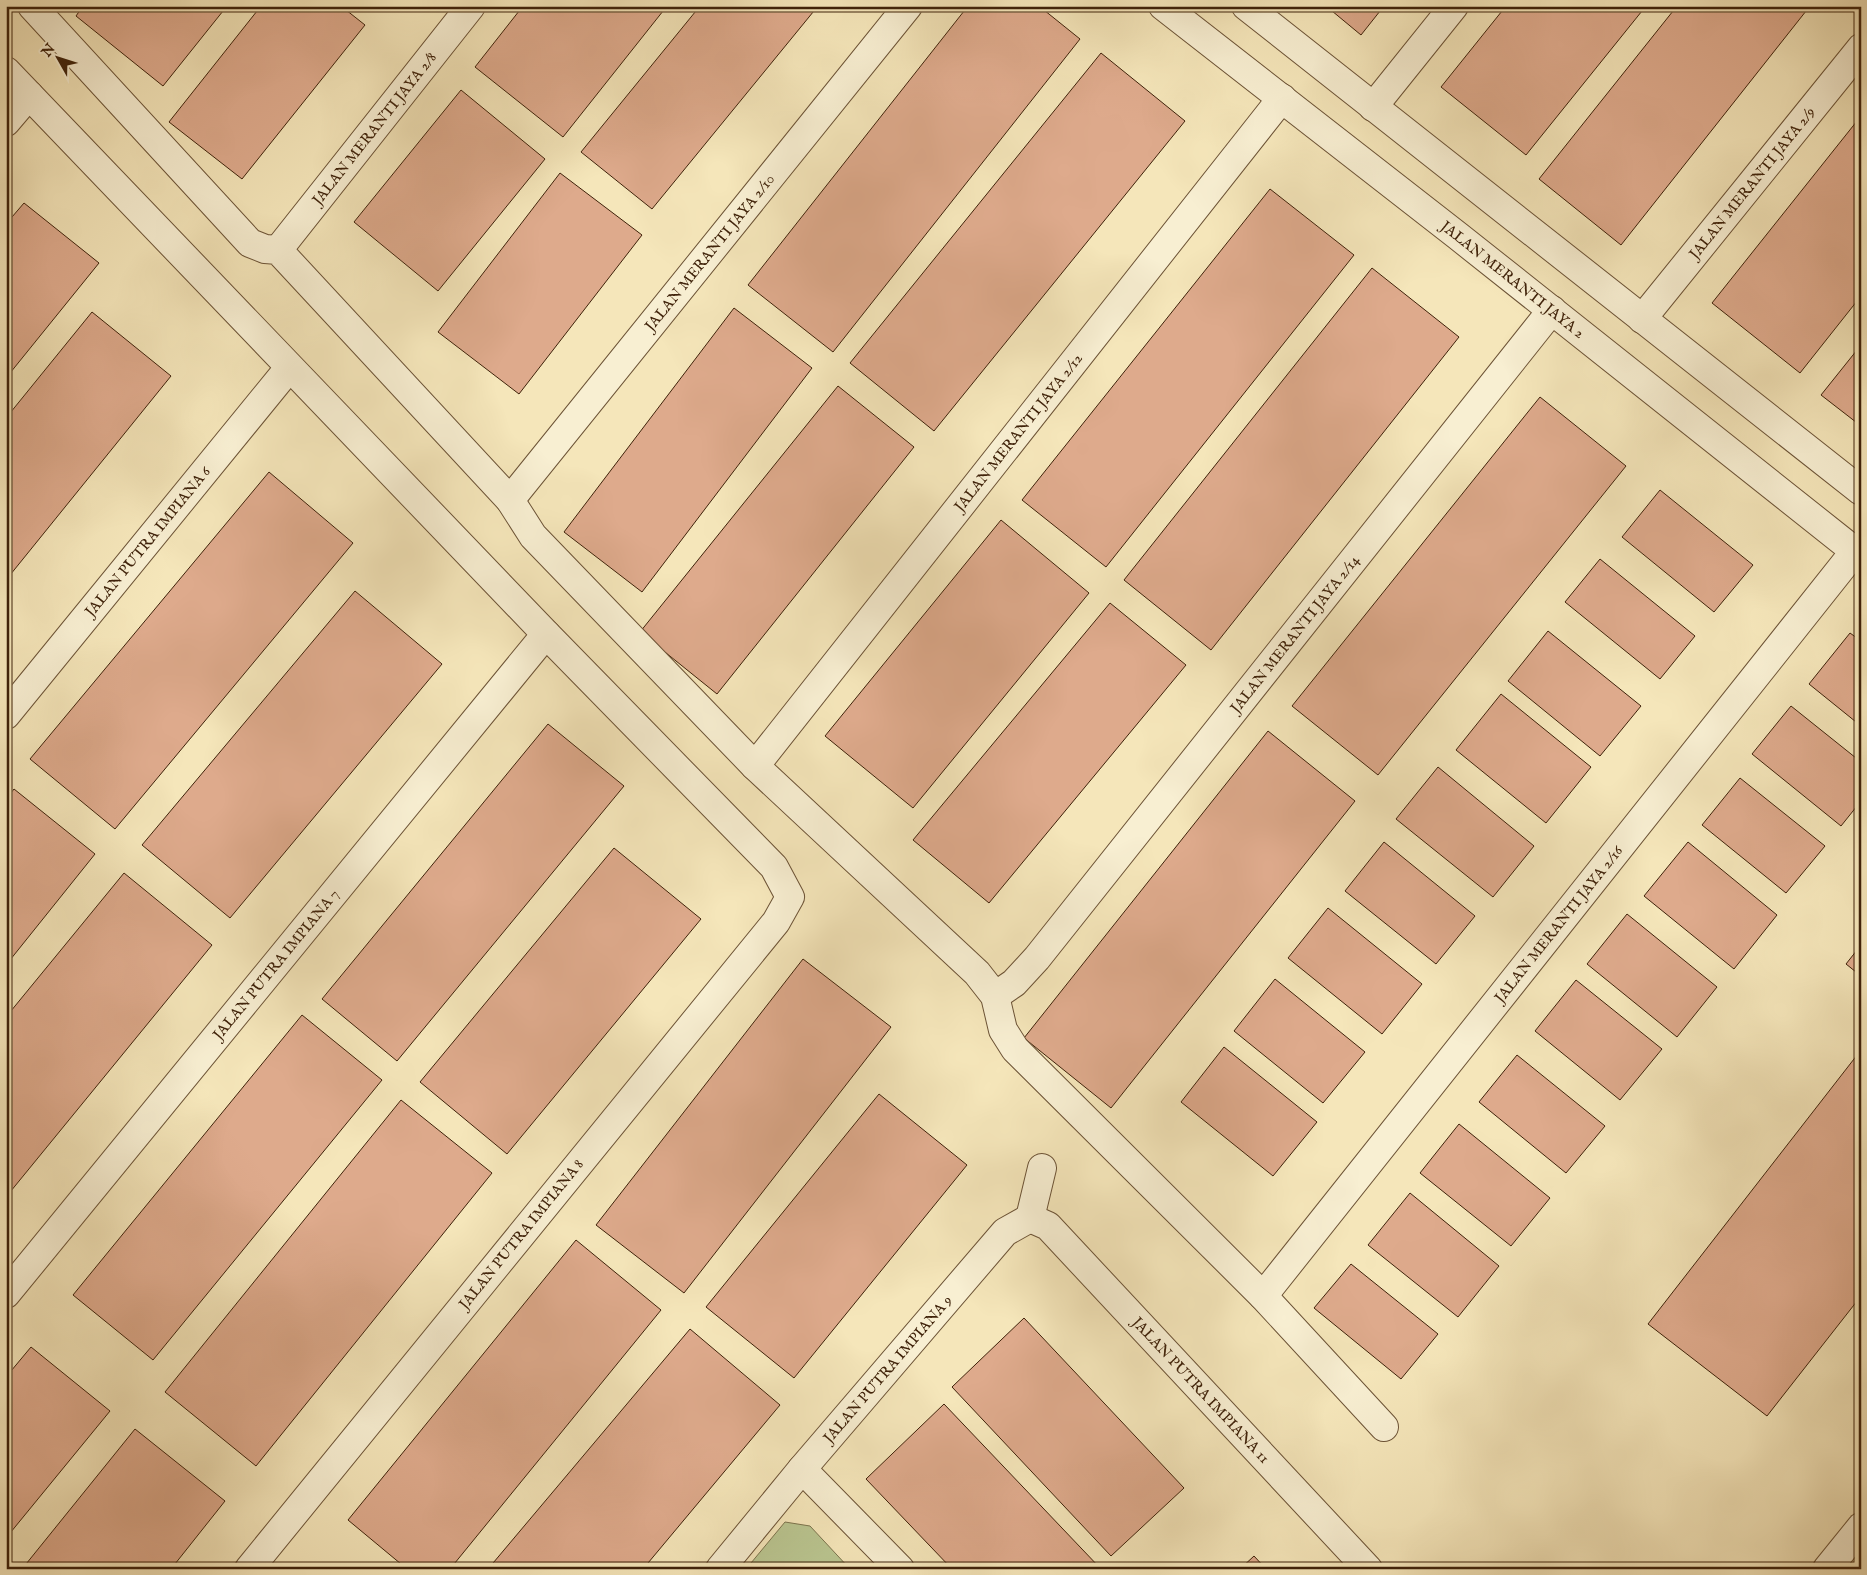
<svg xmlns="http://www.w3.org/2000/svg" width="1867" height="1575" font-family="'IM FELL English',serif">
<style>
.green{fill:#bac691;stroke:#7c744e}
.building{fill:#deaa8c;stroke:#3f220a}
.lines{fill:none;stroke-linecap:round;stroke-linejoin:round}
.minor-casing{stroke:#6c5336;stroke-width:30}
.minor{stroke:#f8efd2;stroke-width:28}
.labels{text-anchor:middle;stroke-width:5;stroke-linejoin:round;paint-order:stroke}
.street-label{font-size:15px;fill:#3f220a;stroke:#f8efd2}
</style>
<rect width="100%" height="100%" fill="#f5e6ba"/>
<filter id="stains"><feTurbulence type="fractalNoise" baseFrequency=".004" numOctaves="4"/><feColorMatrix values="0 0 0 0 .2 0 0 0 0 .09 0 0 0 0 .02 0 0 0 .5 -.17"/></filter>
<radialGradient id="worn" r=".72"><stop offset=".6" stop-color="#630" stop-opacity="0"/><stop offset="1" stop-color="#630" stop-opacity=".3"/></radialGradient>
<!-- green -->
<polygon class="green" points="785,1522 810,1526 850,1569 746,1569"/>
<!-- building -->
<g class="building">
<polygon points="83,6 227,6 163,86 76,16"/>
<polygon points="261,6 341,6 365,25 242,179 169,122"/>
<polygon points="523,6 667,6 563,137 475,67"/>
<polygon points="700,6 818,6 652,209 581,152"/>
<polygon points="968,6 1039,6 1080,39 833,352 748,285"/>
<polygon points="1326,6 1384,6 1361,35"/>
<polygon points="1506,6 1646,6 1526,155 1441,87"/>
<polygon points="1677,6 1810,6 1621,245 1539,179"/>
<polygon points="1101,53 1185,121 934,431 850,363"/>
<polygon points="461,90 545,159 438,291 354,222"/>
<polygon points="1861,116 1861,296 1800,373 1712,303"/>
<polygon points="560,173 642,235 519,394 438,332"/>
<polygon points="1270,189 1354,255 1106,567 1022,500"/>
<polygon points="24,203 99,263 6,378 6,224"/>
<polygon points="1372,268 1459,337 1211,650 1124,580"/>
<polygon points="734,308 812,368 642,592 564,532"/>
<polygon points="92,312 171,376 6,580 6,418"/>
<polygon points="1861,345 1861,426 1821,395"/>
<polygon points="838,386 914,447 717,694 640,632"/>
<polygon points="1540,397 1626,466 1378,775 1292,706"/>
<polygon points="269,472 353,543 115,829 30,759"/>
<polygon points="1660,490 1753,565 1714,612 1622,537"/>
<polygon points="1001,520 1089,593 913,808 825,736"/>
<polygon points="1600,559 1695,636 1660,679 1565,602"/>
<polygon points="355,591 442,664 230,918 142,845"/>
<polygon points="1110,603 1186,665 989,903 913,840"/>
<polygon points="1548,631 1641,706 1600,756 1508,681"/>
<polygon points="1850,633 1861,641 1861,726 1809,684"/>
<polygon points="1501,694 1591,767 1546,823 1456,750"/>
<polygon points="1791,706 1861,762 1861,801 1841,826 1752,754"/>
<polygon points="548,724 624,786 397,1061 322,999"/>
<polygon points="1268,731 1355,801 1111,1108 1024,1038"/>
<polygon points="1438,767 1534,846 1493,897 1396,819"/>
<polygon points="1740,778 1825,846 1786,893 1702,825"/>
<polygon points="14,789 95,854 6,965 6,799"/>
<polygon points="1384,842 1475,916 1436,964 1345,891"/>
<polygon points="1688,842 1777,915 1734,969 1644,896"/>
<polygon points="614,848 701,919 507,1154 420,1082"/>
<polygon points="124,873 212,945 6,1197 6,1017"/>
<polygon points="1328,908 1422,984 1382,1034 1288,958"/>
<polygon points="1627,914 1717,987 1677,1037 1587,964"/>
<polygon points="1861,945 1861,976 1846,964"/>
<polygon points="803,959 891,1027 684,1293 596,1225"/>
<polygon points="1275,979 1365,1052 1323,1103 1234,1031"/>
<polygon points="1576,980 1662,1049 1620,1100 1535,1031"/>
<polygon points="302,1015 382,1080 153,1360 73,1295"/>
<polygon points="1224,1047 1317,1122 1273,1176 1181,1102"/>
<polygon points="1861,1050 1861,1296 1767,1416 1648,1324"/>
<polygon points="1517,1055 1605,1126 1566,1173 1479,1102"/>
<polygon points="879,1094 967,1165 794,1378 706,1307"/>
<polygon points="401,1100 492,1173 256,1466 165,1392"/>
<polygon points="1459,1124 1550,1198 1511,1246 1420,1173"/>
<polygon points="1410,1193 1499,1266 1458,1317 1368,1245"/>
<polygon points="576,1240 661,1310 450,1569 407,1569 348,1520"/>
<polygon points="1351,1264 1438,1334 1401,1379 1314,1308"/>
<polygon points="1024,1318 1184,1488 1111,1556 952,1387"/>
<polygon points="690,1329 780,1405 643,1569 488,1569"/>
<polygon points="31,1347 110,1411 6,1538 6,1377"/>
<polygon points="944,1404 1101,1569 952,1569 866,1479"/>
<polygon points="135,1429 225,1501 171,1569 22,1569"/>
<polygon points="1254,1556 1266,1569 1240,1569"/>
</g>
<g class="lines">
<defs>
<g id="minor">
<polyline points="32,6 250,243 265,249 278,250 510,500 533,536 755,766 977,973 995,996 1003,1030 1015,1049 1263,1296 1384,1427"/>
<path id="s1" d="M1163,6L1458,236L1861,556"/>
<polyline points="1246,6 1861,491"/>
<polyline points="6,71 546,634 774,867 790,897 776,922 249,1569"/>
<polyline points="1373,107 1454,6"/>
<polyline points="6,122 29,95"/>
<path id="s2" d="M278,250L471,6"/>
<path id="s3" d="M1642,319L1861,48"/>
<path id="s4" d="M510,500L908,6"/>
<path id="s5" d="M6,715L289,368"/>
<path id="s6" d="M755,766L1282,98"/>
<path id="s7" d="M995,996L1014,983L1037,958L1552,310"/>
<path id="s8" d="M1030,1218L1048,1226L1368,1569"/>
<path id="s9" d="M6,1294L546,634"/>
<path id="s10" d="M1263,1296L1855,551"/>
<polyline points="802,1469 900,1569"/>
<path id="s11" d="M720,1569L802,1469L1005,1232L1030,1218L1042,1168"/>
<polyline points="1827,1569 1861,1527"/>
</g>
</defs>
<!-- minor casing -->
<use href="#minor" class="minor-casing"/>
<!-- minor -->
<use href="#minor" class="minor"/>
</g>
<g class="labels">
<!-- street labels -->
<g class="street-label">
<text dy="5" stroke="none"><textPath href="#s2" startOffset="155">JALAN MERANTI JAYA 2/8</textPath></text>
<text dy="5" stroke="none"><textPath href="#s3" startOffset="175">JALAN MERANTI JAYA 2/9</textPath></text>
<text dy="5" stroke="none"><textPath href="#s4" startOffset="318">JALAN MERANTI JAYA 2/10</textPath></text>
<text dy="5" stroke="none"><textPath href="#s1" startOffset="444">JALAN MERANTI JAYA 2</textPath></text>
<text dy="5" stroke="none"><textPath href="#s6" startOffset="425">JALAN MERANTI JAYA 2/12</textPath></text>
<text dy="5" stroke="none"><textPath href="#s5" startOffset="224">JALAN PUTRA IMPIANA 6</textPath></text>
<text dy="5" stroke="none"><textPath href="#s7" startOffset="471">JALAN MERANTI JAYA 2/14</textPath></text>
<text dy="5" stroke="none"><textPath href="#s10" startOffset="475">JALAN MERANTI JAYA 2/16</textPath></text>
<text dy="5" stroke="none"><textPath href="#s9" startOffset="426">JALAN PUTRA IMPIANA 7</textPath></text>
<text transform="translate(521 1234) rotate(-51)" y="5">JALAN PUTRA IMPIANA 8</text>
<text dy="5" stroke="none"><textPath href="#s11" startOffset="261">JALAN PUTRA IMPIANA 9</textPath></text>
<text dy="5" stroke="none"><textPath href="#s8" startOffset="244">JALAN PUTRA IMPIANA 11</textPath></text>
</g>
</g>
<!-- margin -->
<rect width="1867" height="1575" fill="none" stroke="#f5e6ba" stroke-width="25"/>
<rect x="8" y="8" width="1852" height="1560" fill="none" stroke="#3f220a" stroke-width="2.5"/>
<rect x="12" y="12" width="1842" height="1550" fill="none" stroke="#3f220a"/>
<!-- north arrow -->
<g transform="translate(58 58) rotate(309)" stroke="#f8efd2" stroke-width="4" paint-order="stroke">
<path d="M0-4L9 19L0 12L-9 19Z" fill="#3f220a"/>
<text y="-8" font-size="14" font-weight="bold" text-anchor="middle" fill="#3f220a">N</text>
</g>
<rect width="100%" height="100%" filter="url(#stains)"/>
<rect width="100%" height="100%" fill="url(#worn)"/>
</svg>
